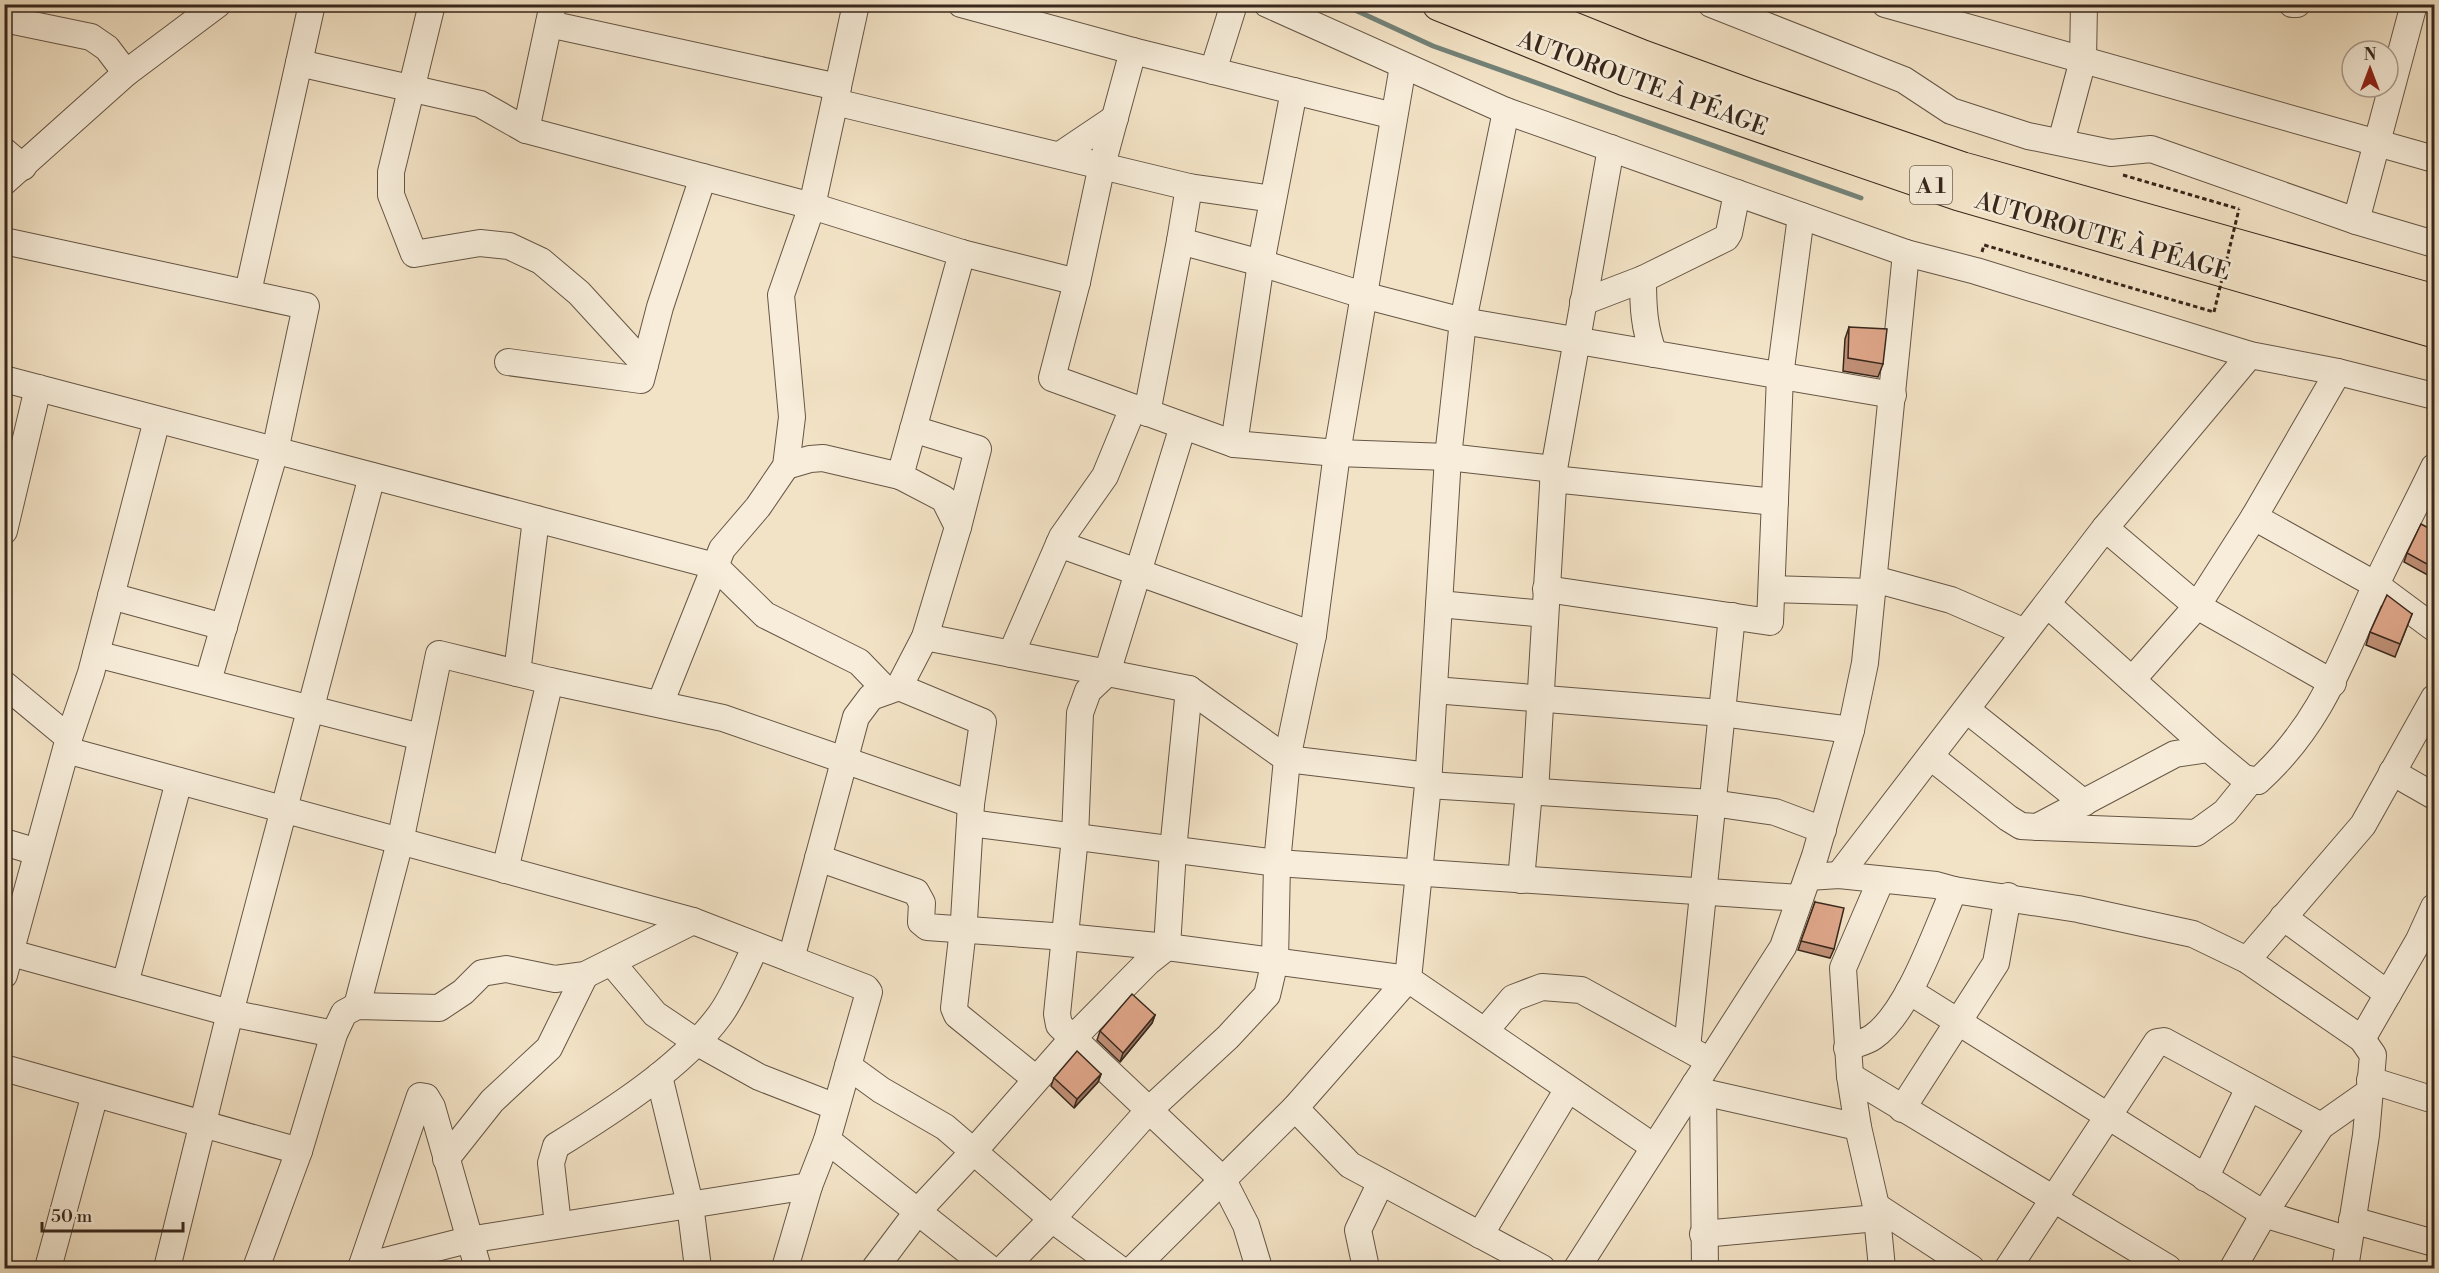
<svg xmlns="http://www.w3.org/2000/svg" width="2439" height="1273" viewBox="0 0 2439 1273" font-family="'Libre Bodoni',serif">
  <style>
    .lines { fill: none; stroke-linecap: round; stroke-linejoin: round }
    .stream { stroke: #738278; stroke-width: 5 }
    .minor-casing { stroke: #665646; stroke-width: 28 }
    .highway-casing { stroke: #37271c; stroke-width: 35 }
    .path { stroke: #37271c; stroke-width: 3; stroke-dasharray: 4.5 3; stroke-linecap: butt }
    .minor { stroke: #f7edda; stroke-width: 26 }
    .highway { stroke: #f3e3c6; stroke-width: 33 }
    .path-bridge { stroke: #37271c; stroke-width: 3; stroke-dasharray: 4.5 3; stroke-linecap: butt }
    .wall { fill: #c08f76; stroke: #37271c; stroke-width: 1.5 }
    .shaded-wall { fill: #9c7460; stroke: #37271c; stroke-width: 1.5 }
    .building { fill: #dfa689; stroke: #37271c; stroke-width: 1.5 }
    .labels { text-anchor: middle; stroke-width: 5; stroke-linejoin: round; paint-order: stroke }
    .shield { fill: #f7edda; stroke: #716255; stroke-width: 1.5 }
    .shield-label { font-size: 22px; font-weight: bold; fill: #37271c }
    .street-label { font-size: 24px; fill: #37271c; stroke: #f7edda }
  </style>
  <rect width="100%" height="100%" fill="#f3e3c6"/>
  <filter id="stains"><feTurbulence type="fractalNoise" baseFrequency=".00333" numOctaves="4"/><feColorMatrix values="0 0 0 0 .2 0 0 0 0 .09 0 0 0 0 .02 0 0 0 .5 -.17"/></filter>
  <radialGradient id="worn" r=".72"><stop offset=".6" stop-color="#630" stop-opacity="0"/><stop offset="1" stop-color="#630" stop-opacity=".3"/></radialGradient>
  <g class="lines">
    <path class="stream" d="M1342,4l91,42 428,152"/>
    <g class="minor-casing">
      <g id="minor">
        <path d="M432,4l-41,168v23l23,59 66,-11 29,3 32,15 38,32 66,72"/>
        <path d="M961,4l172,47 261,65"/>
        <path d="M1267,4l239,107 400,142 70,18 274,84 88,17 96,24"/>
        <path d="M1711,4l193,76 47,31 77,25 83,17 40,-4 205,72 78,23"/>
        <path d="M1885,4l549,155"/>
        <path d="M2292,4h5"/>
        <path d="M4,19l87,18 16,11 19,25"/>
        <path d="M549,24l289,63"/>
        <path d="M1133,51l-31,114 -25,117 -25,96 182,66 103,9 111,4 106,12"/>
        <path d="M299,63l181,41 46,26 286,76 150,47 115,29"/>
        <path d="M1213,71l21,-67"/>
        <path d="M835,102l354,85"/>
        <path d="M526,130l27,-126"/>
        <path d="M2061,142l22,-82 1,-56"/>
        <path d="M4,151l19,16"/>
        <path d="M1060,155l55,-37"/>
        <path d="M4,182l122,-109 92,-69"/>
        <path d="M1273,199l-84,-12 -9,54 81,22 102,32 100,26 430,74"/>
        <path d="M2356,221l58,-217"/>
        <path d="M4,241l302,65 -31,145 -67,230"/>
        <path d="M1643,279c0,27 1,50 11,75"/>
        <path d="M248,292l64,-288"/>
        <path d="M1583,302l60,-23 83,-41 3,-5 8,-40"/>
        <path d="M508,362l133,18 19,-73 43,-130"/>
        <path d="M4,379l711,187 50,49 94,47 28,29"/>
        <path d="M1147,413l33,-172"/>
        <path d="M1183,426l-76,247 -19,18 -8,22 -5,124 -18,177 2,11 164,155 23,45 13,43"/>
        <path d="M913,429l65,20 -20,78"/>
        <path d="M1234,444l27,-181 33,-172"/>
        <path d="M786,466l24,-7 13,-1 77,18"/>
        <path d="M1553,479l222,23"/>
        <path d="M2254,517l122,68 58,43"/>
        <path d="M2105,528l92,78 136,77"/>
        <path d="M4,531l34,-143"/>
        <path d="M1059,544l254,91"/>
        <path d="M1874,579l77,21 74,32"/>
        <path d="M1546,589l224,33 10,-246 21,-160"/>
        <path d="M1772,589l100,3"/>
        <path d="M111,596l113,31"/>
        <path d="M1439,604l106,10"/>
        <path d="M2047,604l162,145"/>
        <path d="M925,637l264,52 98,70 142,17"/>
        <path d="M96,654l325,83"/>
        <path d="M1011,654l51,-117 43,-61 28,-68"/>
        <path d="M517,673l19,-154"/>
        <path d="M2132,680l65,-74 57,-89 84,-145"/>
        <path d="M4,684l65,54 -65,237"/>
        <path d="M899,687l84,35 -12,82 -7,116 -10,88 3,7 79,64"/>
        <path d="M1434,690l288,23 129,17"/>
        <path d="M660,704l62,-155 36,-42 28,-41 6,-49 -11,-122 31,-89 44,-202"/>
        <path d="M1967,710l117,93"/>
        <path d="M69,738l22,-65 66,-253"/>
        <path d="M66,750l627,171 98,38 65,-242 15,-20 28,-10 26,-50 33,-110 -14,-28 -44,-23 62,-223"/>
        <path d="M1931,757l77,61 13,8 16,1 138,-73 34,-5 35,29 14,3c63,-57 83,-120 117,-194 19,-41 40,-80 59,-120"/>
        <path d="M2392,772l42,24"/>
        <path d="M1428,785l284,18 63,9 48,18"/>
        <path d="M1535,792l19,-323 57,-321"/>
        <path d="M970,823l307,40 523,35"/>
        <path d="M2040,827l156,6 29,-21 26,-32"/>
        <path d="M4,842l33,10"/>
        <path d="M818,858l98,34 6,11 -1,19 6,5 139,10 101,10 241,32 246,168"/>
        <path d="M505,870l45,-189"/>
        <path d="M1839,875l266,-347 145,-173"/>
        <path d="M1808,877l31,-2 97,10 18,5 124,19 115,25 54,26 115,79 11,16 -7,80 -21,133"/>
        <path d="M1521,880l8,-89"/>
        <path d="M1881,880l-38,88 7,108 8,51 18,79 6,62"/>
        <path d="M2283,917l105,77"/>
        <path d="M4,951l226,62 104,21"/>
        <path d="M2247,960l116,-135 71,-127"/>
        <path d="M612,963l43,51 43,29 61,34 77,30"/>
        <path d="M125,984l54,-203"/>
        <path d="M1909,991l355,223 85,26"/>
        <path d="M357,1006l43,-164 39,-188 111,27 173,37 248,86"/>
        <path d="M1485,1031l28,-33 29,-11 39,3 118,65"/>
        <path d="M2362,1039l57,-99 15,-33"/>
        <path d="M1687,1048l45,-432"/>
        <path d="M1847,1048c8,-4 19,-6 26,-11 36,-25 63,-107 81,-147"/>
        <path d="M848,1066l33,24 64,37 107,92 66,49"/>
        <path d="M4,1068l295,83"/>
        <path d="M659,1076l31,128 8,64"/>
        <path d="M1850,1076l318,192"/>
        <path d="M2370,1080l64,20"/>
        <path d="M1695,1084l8,8 155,35"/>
        <path d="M1703,1092l2,176"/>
        <path d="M1295,1108l55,57 192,103"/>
        <path d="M1902,1109l94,-146 12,-67"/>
        <path d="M827,1140l162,128"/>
        <path d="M446,1159l46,-58 57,-53 36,-73"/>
        <path d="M2205,1178l44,-90"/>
        <path d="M1876,1206l95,62"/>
        <path d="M2352,1220l82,23"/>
        <path d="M558,1225l-7,-62 5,-17c55,-34 126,-79 164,-131 15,-21 25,-47 36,-69"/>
        <path d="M1703,1234l174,-16"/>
        <path d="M1480,1235l88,-146"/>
        <path d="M361,1267l107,-27 341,-54 18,-46 42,-148 -3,-4 -75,-29"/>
        <path d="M48,1268l47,-174"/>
        <path d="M167,1268l63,-255 142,-537"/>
        <path d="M256,1268l43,-117 35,-117 10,-21 13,-7 82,2 24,-16 19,-19 24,-4 49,10 30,-4 108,-54"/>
        <path d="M361,1268l59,-172 6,1 6,10 46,161"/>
        <path d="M785,1268l24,-82"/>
        <path d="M875,1268l43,-57 56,-60 99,-113 75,-76 19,-15 6,-97 16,-161"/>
        <path d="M1004,1268l48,-49 98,-110 78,-72 39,-42 8,-34 2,-98 10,-104 26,-124 24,-182 66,-387"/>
        <path d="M1134,1268l161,-160 113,-129 20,-194 20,-328 15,-136 43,-210"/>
        <path d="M1366,1268l-8,-38 23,-48"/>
        <path d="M1577,1268l206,-321 32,-91 36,-126 14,-67 41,-410"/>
        <path d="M2008,1268l149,-226 7,-1 157,85"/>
        <path d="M2233,1268l31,-54 57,-88 47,-33"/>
      </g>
    </g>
    <g class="highway-casing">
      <g id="highway">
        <path d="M1439,4l186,75 334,115 475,137"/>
        <path d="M1511,4l132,53 107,39 213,73 471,132"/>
      </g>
    </g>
    <g class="path">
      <path d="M2123,175l116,34"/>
      <path d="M1982,252l2,-7 230,67"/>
    </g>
    <use href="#minor" class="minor"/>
    <use href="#highway" class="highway"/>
    <path class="path-bridge" d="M2214,312l25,-103"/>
  </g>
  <g class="wall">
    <path d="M2359,4h14l-2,5z"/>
    <path d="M1849,327l34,37 -5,13 -35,-6 2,-32z"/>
    <path d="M2434,526v50l-1,2 -29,-16 3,-9 25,-23z"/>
    <path d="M2412,614l-17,43 -29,-12 4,-13z"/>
    <path d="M1815,902l19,47 -4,9 -32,-8z"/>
    <path d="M1155,1015l-3,8 -32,39 -23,-22 3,-9z"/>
    <path d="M1101,1074l-3,8 -24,26 -23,-22 3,-8z"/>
  </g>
  <g class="shaded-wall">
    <path d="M1155,1015l-3,8 -32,39 3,-9z"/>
    <path d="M1101,1074l-3,8 -24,26 3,-9z"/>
  </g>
  <g class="building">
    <path d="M1849,327l38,2 -4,35 -35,-6z"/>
    <path d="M2421,524l11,6 2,-4v42l-27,-15z"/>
    <path d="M2387,595l25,19 -12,30 -30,-12z"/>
    <path d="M1815,902l29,6 -10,41 -33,-8z"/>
    <path d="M1132,994l23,21 -32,38 -23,-22z"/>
    <path d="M1077,1051l24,23 -24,25 -23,-21z"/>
  </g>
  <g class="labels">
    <rect class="shield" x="1910" y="166" width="42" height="38" rx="4.5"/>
    <g class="shield-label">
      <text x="1931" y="193">A 1</text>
    </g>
    <g class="street-label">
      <text transform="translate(1643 83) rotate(20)" y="8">AUTOROUTE À PÉAGE</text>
      <text transform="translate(2103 236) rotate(16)" y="8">AUTOROUTE À PÉAGE</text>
    </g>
  </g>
  <rect width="2439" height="1273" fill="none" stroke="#f3e3c6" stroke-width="24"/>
  <rect x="6" y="6" width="2427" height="1261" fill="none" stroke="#37271c" stroke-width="3"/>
  <rect x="12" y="12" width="2415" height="1249" fill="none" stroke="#37271c" stroke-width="1.5"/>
  <g transform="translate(2370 69)"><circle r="28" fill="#f7edda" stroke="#aa9e8e" stroke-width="1.5"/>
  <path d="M0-4.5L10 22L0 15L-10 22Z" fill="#8f2418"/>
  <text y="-9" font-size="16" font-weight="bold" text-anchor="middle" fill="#37271c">N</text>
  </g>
  <path d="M42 1222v9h141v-9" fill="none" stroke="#37271c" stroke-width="3"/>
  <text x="51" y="1222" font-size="18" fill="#37271c" stroke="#f7edda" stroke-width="4.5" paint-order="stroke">50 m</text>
  <rect width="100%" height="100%" filter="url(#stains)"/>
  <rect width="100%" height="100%" fill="url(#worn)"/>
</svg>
